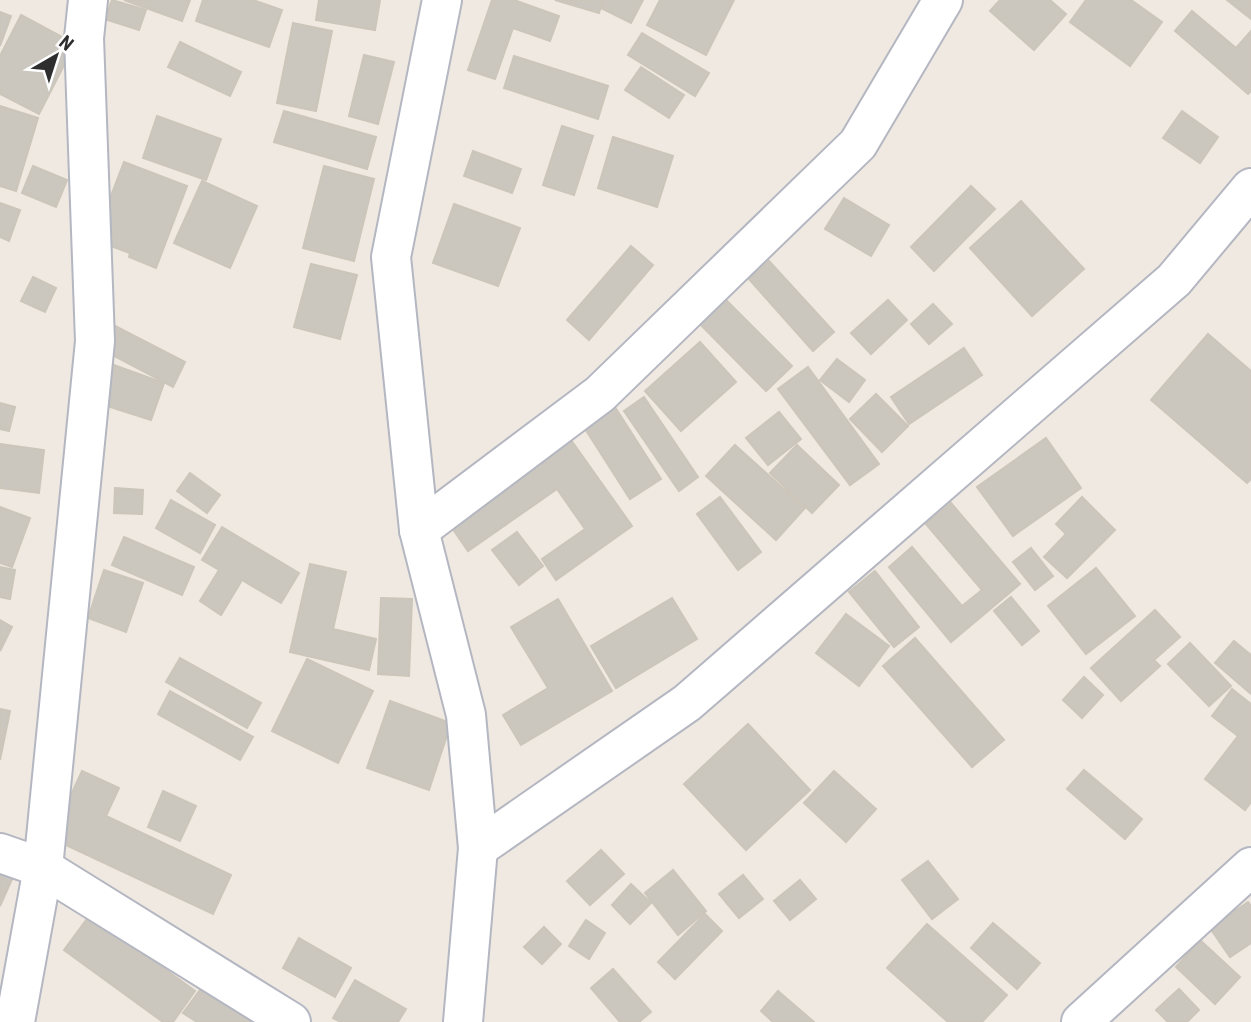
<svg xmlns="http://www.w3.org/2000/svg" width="1251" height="1022" viewBox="0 0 1251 1022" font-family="'Roboto Condensed',sans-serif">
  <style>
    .building { fill: #cbc7bf; stroke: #cbc5ba; stroke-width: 2 }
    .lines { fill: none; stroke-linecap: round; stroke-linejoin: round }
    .minor-casing { stroke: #b4b7c1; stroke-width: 42 }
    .minor { stroke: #fff; stroke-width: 38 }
  </style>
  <rect width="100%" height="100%" fill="#efe9e1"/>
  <g class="building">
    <path d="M112,0l34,10 -7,20 -34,-11z"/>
    <path d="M124,0h66l-8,21z"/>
    <path d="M203,0h50l29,10 -13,37 -73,-26z"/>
    <path d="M319,0h61l-5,30 -59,-10z"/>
    <path d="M492,0h22l45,16 -9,25 -37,-13 -18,51 -27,-9z"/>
    <path d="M555,0h48l-4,13z"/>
    <path d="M605,0h38l-12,23 -30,-15z"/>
    <path d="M660,0h74l-28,55 -59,-30z"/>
    <path d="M1000,0h50l16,14 -32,36 -44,-39z"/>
    <path d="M1086,0h45l31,22 -32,44 -60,-44z"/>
    <path d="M1227,0h24v19z"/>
    <path d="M1192,11l44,37 15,-17v60l-3,3 -73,-63z"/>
    <path d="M0,12l11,4 -11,30z"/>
    <path d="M21,15l54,29 -36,70 -39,-20v-38z"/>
    <path d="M293,23l39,8 -16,80 -39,-8z"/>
    <path d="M642,33l67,40 -14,23 -67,-41z"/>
    <path d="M180,42l61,30 -11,24 -62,-29z"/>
    <path d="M364,55l30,7 -16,62 -29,-8z"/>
    <path d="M514,56l94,30 -10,33 -94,-31z"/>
    <path d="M641,67l43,28 -15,23 -44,-28z"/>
    <path d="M0,106l38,12 -22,73 -16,-5z"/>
    <path d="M284,111l92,26 -9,32 -93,-27z"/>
    <path d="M1182,111l36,26 -18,26 -37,-25z"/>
    <path d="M157,116l64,23 -15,41 -63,-22z"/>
    <path d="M562,126l31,10 -19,59 -31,-10z"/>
    <path d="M613,137l60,19 -16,51 -59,-19z"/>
    <path d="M473,151l48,18 -9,24 -48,-17z"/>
    <path d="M124,162l63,24 -31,82 -27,-11 1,-4 -36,-13z"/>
    <path d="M33,166l34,14 -11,27 -34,-14z"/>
    <path d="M324,166l50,13 -20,82 -51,-13z"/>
    <path d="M202,181l55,25 -27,62 -56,-25z"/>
    <path d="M971,186l24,23 -61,62 -23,-24z"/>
    <path d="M844,198l45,27 -18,31 -46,-27z"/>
    <path d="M1021,201l63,68 -52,47 -62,-68z"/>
    <path d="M0,203l20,7 -11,31 -9,-4z"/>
    <path d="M454,204l66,24 -22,58 -65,-23z"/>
    <path d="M631,246l22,19 -64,75 -22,-20z"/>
    <path d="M769,261l65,71 -21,19 -64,-72z"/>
    <path d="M311,264l46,11 -17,64 -46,-12z"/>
    <path d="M33,277l23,11 -11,24 -24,-11z"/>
    <path d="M720,294l72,72 -26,25 -71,-72z"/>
    <path d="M888,300l19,20 -36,34 -20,-21z"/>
    <path d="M933,304l19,20 -23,20 -18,-20z"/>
    <path d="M115,326l70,36 -12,25 -70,-37z"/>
    <path d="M1208,334l43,37v108l-4,4 -96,-83z"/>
    <path d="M700,342l36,40 -55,49 -36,-40z"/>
    <path d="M964,348l18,27 -73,49 -18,-27z"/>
    <path d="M837,359l28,21 -16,22 -29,-22z"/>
    <path d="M111,364l53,19 -13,37 -53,-17z"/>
    <path d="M808,367l71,97 -29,21 -72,-96z"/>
    <path d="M876,394l32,32 -26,26 -32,-33z"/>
    <path d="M644,397l54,80 -19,14 -55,-80z"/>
    <path d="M0,403l15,4 -6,24 -9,-2z"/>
    <path d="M613,404l48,75 -31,20 -48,-75z"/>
    <path d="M779,412l22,27 -33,26 -22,-27z"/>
    <path d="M1046,438l35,50 -68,48 -36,-49z"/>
    <path d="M571,440l61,86 -76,54 -14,-21 43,-30 -28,-40 -89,62 -18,-26z"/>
    <path d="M0,444l44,6 -5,43 -39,-5z"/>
    <path d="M735,445l70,63 -29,32 -70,-64z"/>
    <path d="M797,445l42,40 -27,28 -42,-40z"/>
    <path d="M190,473l30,22 -13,18 -30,-22z"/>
    <path d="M115,488l28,2 -1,24 -28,-1z"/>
    <path d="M720,497l41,55 -23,18 -41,-56z"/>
    <path d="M1082,497l33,33 -48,48 -23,-21 22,-23 -10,-10z"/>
    <path d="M171,500l44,25 -15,28 -44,-25z"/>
    <path d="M951,503l69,81 -69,58 -62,-75 23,-20 50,59 20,-16 -56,-66z"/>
    <path d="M0,507l30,11 -18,49 -12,-4z"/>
    <path d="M222,527l77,46 -18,30 -39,-23 -21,35 -21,-14 19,-31 -17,-10z"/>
    <path d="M517,532l26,34 -24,19 -27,-35z"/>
    <path d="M124,537l70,30 -12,28 -70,-30z"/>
    <path d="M1031,548l22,28 -18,14 -22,-28z"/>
    <path d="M310,564l36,8 -13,57 43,10 -7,31 -79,-18z"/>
    <path d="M0,567l15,3 -5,29 -10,-2z"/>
    <path d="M1096,568l39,48 -49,38 -38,-48z"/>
    <path d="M104,570l39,13 -17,49 -38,-14z"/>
    <path d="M875,571l44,56 -25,20 -45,-55z"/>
    <path d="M1011,597l28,34 -17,14 -28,-34z"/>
    <path d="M381,598l31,1 -3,77 -31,-2z"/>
    <path d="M672,598l25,41 -81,49 -25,-42z"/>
    <path d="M558,599l54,92 -91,54 -18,-30 45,-27 -37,-61z"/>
    <path d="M1155,610l25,27 -26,23 6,6 -39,35 -30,-33z"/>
    <path d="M846,614l43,32 -30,40 -43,-33z"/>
    <path d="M0,620l12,7 -12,24z"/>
    <path d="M915,638l89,102 -32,27 -89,-101z"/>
    <path d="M1234,641l17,14v39l-36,-31z"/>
    <path d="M1190,643l41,43 -22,20 -41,-42z"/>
    <path d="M180,658l81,45 -14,25 -81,-46z"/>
    <path d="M307,659l66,32 -35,72 -66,-32z"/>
    <path d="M1084,677l19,18 -21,23 -19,-18z"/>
    <path d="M1232,689l19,15v98l-6,8 -40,-31 33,-43 -26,-20z"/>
    <path d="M170,691l83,46 -13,23 -82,-46z"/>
    <path d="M390,701l61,22 -22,67 -62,-22z"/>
    <path d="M0,709l10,2 -10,49z"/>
    <path d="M748,724l62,66 -64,60 -62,-66z"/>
    <path d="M1084,770l58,49 -17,20 -58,-50z"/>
    <path d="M82,771l37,17 -13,28 125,59 -18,39 -162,-76z"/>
    <path d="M834,771l42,38 -30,33 -42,-39z"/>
    <path d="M163,791l33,15 -16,35 -32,-14z"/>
    <path d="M601,850l23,24 -34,31 -23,-24z"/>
    <path d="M928,861l30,38 -26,20 -30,-39z"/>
    <path d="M673,870l33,41 -28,24 -33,-42z"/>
    <path d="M0,871l13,6 -13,29z"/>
    <path d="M743,875l20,24 -24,19 -20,-24z"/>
    <path d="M800,880l16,19 -26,21 -16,-19z"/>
    <path d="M631,884l20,19 -21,21 -18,-19z"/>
    <path d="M1248,902l3,4v37l-21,14 -20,-29z"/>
    <path d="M705,914l17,17 -47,48 -17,-17z"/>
    <path d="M90,915l105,76 -22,31h-10l-99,-72z"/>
    <path d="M586,920l19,13 -16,26 -20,-13z"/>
    <path d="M993,923l47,40 -23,26 -46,-41z"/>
    <path d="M927,924l80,71 -25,27h-34l-61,-54z"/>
    <path d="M544,927l17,17 -19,20 -18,-17z"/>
    <path d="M299,938l52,30 -16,29 -52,-29z"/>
    <path d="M1200,940l40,37 -25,27 -39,-37z"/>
    <path d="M613,969l38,43 -12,10h-19l-29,-34z"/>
    <path d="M355,980l51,29 -8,13h-57l-8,-4z"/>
    <path d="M203,986l50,36h-56l-14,-9z"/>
    <path d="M1179,989l20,21 -12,12h-19l-12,-12z"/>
    <path d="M778,991l36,31h-41l-12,-11z"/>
  </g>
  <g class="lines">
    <g class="minor-casing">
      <g id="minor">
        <path d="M442,0l-51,257 28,273 47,185 12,133 -15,174"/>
        <path d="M419,530l181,-136 258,-250 85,-144"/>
        <path d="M478,848l209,-145 487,-423 77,-92"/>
        <path d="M0,853l43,15 248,154"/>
        <path d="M15,1022l28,-154 52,-527 -11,-303 4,-38"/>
        <path d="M1081,1022l170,-155"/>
      </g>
    </g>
    <use href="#minor" class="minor"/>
  </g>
  <g transform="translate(56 56) rotate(39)" stroke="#ffffff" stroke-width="5" paint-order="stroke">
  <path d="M0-5L12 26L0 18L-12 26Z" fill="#2e2e2e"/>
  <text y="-10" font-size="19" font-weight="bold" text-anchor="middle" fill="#2e2e2e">N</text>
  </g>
</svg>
